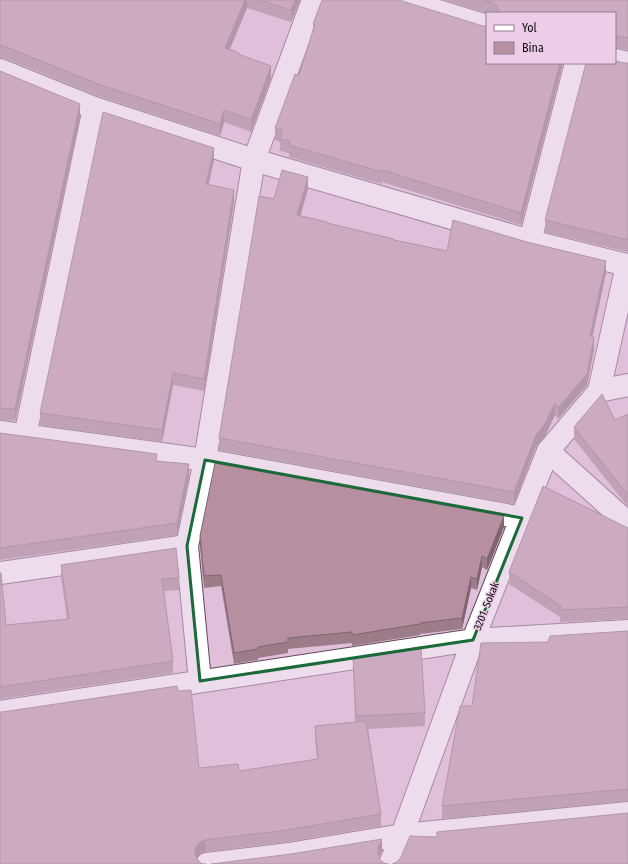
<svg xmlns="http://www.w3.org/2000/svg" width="628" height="864" viewBox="0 0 628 864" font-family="'Fira Sans Condensed',sans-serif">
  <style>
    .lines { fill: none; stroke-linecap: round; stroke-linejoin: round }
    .street-casing { stroke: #63485f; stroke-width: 24 }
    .street { stroke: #fff; stroke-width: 22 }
    .wall { fill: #9d7c8a }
    .shaded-wall { fill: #7f6570 }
    .building { fill: #b690a0; stroke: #7f6570 }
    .marked { fill: none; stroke: #1c6a39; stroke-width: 3; stroke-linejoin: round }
    .labels { text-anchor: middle; stroke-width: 3; stroke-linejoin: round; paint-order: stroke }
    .street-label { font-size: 11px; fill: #130912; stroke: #eccce7 }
  </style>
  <rect width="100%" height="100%" fill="#dfbfda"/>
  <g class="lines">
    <g class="street-casing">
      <g id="street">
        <path d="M402,0l85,26"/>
        <path d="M615,60l13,3"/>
        <path d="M0,70l94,38 160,52 276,81 97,24 -28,126"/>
        <path d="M530,241l46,-178"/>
        <path d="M0,432l205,28 317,58"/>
        <path d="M25,436l69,-328"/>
        <path d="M548,451l80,72"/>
        <path d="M0,573l187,-27"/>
        <path d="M200,681l-13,-135 18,-86 49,-300 59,-160"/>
        <path d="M0,712l473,-72 155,-9"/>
        <path d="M207,864l82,-10 113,-19 226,-22"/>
        <path d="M390,864l12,-29 71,-195 75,-189 51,-60 29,-6"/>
      </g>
    </g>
    <use href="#street" class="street"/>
  </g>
  <g class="wall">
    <path d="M0,0h300l-9,22 -44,-14 -17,41 9,5 32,24 -20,54 -27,-10 -4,14 -122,-40 -94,-38h-4z"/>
    <path d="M445,0h183v50l-10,-2h-3v-35h-128z"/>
    <path d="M313,24l250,39 -42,162 -139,-43v2l-93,-27v-4l-9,-2v-9l-5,-2v-12l24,-53 14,-46z"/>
    <path d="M625,63h3v189l-83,-20v-12z"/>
    <path d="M0,71l80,45 -65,305 -15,-1z"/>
    <path d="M214,160l-6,25 26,17 -30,189 -31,-6 -11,57 -122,-17v-12z"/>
    <path d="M308,189l-8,27 94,24 53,11 159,22 -14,64 2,12 -7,36 -29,34 -3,-4 -10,21 -9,10 -22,58 -295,-54v-12z"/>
    <path d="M628,414v92l-4,-4 -50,-63v-12l41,-7z"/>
    <path d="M0,433l157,28 32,15 -12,59 -177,25z"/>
    <path d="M504,527l-17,43 -5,-3 -5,23 -6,-2 -9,41 -42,5v1l-68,11v-3l-64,6v4l-30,5v2l-24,4 -13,-78 -17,2 -4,-41v-11z"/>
    <path d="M628,528v91l-68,3v-5l-51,-33v-12z"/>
    <path d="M61,565l118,13v12l-15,1 9,70v12l-173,26v-126l6,52 61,-6 -6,-42z"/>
    <path d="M628,631v170l-186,18v-13l30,-100 76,-64z"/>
    <path d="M353,658l72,55v13l-57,3 13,85v12l-94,16 -82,10 -5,2 -4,4 6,6h-202l2,-152 176,-21 21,77 40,3 78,-12 -2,-21v-12l40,-4z"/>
  </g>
  <g class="shaded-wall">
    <path d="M245,0h2v8l-22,52v-12z"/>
    <path d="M295,0h5l-9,22v-12z"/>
    <path d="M560,63h3l-42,162v-12z"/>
    <path d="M271,66v12l-20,54v-12z"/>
    <path d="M80,104v12l-65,305v-12z"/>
    <path d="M224,110v12l-4,14v-12z"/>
    <path d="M214,148v12l-8,36v-12z"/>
    <path d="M308,177v12l-11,38v-12z"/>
    <path d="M234,190v12l-30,189v-12z"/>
    <path d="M606,261v12l-16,75v-12z"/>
    <path d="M594,337v12l-7,36 -29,34v-11z"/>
    <path d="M173,373v12l-11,57v-12z"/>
    <path d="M555,403v12l-10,21 -9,10 -22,58v-12l22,-57z"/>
    <path d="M189,464v12l-12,59v-12z"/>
    <path d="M504,516v11l-17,43v-11z"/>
    <path d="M482,556v11l-5,23v-11z"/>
    <path d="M471,577v11l-9,41v-11z"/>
    <path d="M382,839v12l-4,8v-12z"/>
    <path d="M205,840v12l-5,2 -4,5 -1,-6 1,-6 4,-5z"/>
  </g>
  <g class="building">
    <path d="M0,0h245l-20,48 14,5 -1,1 33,12 -20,54 -27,-10 -4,14 -122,-40 -94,-38h-4z"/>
    <path d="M259,0h36l-4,10z"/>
    <path d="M322,0h77l84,26h4v37h73l-39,150 -139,-43v2l-93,-27 1,-4 -10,-2 2,-9 -7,-2 20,-54 4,1 16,-51h-2z"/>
    <path d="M484,0h144v38l-10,-2h-3v-23h-116v-2l-3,-6 -5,-3z"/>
    <path d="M615,61l10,2h3v177l-83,-20 41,-157h29z"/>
    <path d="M0,71l80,33 -65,305 -15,-1z"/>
    <path d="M103,112l111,36 -8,36 28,6 -30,189 -31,-6 -11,57 -122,-17z"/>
    <path d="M282,170l26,7 -11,38 30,7v1l67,16v1l53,11 6,-31 74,22 79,19 -16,75 4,1 -7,37 -29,34 -3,-5 -10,21 -9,11 -22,57 -295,-54 40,-242 15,3z"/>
    <path d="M602,394l13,26 13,-6v80l-4,-4 -50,-63z"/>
    <path d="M0,433l157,21 -1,7 33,3 -12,59 -177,25z"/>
    <path d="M215,463l289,53 -17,43 -5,-3 -5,23 -6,-2 -9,41 -42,5v1l-68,11v-3l-64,6v4l-30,5v2l-24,4 -13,-78 -17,1 -4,-40z"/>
    <path d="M543,486l85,42v79l-68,3 1,-4 -52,-34z"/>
    <path d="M176,548l3,30 -17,1 11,82 -173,26v-114h1l5,52 63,-6 -8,-54z"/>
    <path d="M628,631v158l-186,17 18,-100h12l9,-63 67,-1 2,-6z"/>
    <path d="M421,647l4,66 -69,3 -3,-58z"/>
    <path d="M177,686l1,5 13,-1 8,78 39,-4 1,7 79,-12 -3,-33 51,-5 15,93 -94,16 -82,10 -5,2 -4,5 -1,6 2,6 5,5h4h-206v-152h2z"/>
    <path d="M628,813v51h-236l5,-2 4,-5 9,-21 27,1v-5z"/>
    <path d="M382,839l-4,8v7l2,6 6,4h3h-178l80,-10z"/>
  </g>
  <path d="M0 0H628V864H0ZM205,460l317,58 -49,122 -273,41 -13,-135z" fill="#dfbfda" fill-opacity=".55" fill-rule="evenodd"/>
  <path class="marked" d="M205,460l317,58 -49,122 -273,41 -13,-135z"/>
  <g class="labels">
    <g class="street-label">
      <text transform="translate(486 606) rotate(-68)" y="4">3201. Sokak</text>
    </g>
  </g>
  <rect x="486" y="12" width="130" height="52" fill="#eccce7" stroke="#957e92"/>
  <rect x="494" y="25" width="20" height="6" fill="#ffffff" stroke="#957e92"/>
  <text x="522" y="32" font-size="12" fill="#130912">Yol</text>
  <rect x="494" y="42" width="20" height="12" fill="#b690a0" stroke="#957e92"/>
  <text x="522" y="52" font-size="12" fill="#130912">Bina</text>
</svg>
